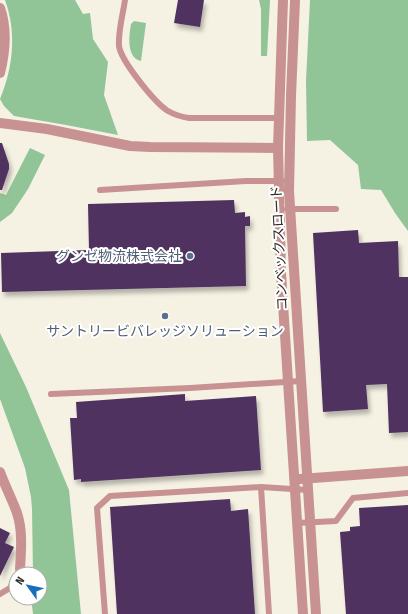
<svg xmlns="http://www.w3.org/2000/svg" width="408" height="614" viewBox="0 0 408 614" font-family="'Fira Sans Condensed','Noto Sans JP',sans-serif">
  <style>
    .forest { fill: #91c497 }
    .building { fill: #4f325f; filter: url(#shadow) }
    .lines { fill: none; stroke-linecap: round; stroke-linejoin: round }
    .service { stroke: #c79291; stroke-width: 6 }
    .minor { stroke: #c79291; stroke-width: 10 }
    .tertiary { stroke: #c79291; stroke-width: 10 }
    .service-dot { fill: #5c6f8a; stroke: #fff; stroke-width: 1.5 }
    .labels { text-anchor: middle; stroke-width: 4; stroke-linejoin: round; paint-order: stroke }
    .street-label { font-size: 14px; fill: #31302a; stroke: #fff }
    .service-label { font-size: 14px; fill: #4e5e75; stroke: #fff; text-anchor: end }
  </style>
  <defs>
    <filter id="shadow"><feDropShadow dx="2.5" dy="4.5" stdDeviation="2" flood-color="#0004"/></filter>
  </defs>
  <rect width="100%" height="100%" fill="#f5f2e3"/>
  <g class="forest">
    <path d="M5,0h70l8,14 7,-1 3,26 15,23 -4,33 14,40 -52,-10 -52,-9 -10,-10 -4,-7c13,-31 17,-66 5,-99z"/>
    <path d="M259,0h11l-3,56h-6v-47z"/>
    <path d="M310,0h98v231l-13,-18 -14,-23 -20,-1 -3,-24 -28,-25 -23,1 -1,-60z"/>
    <path d="M134,21l12,2 -5,38c-15,-3 -12,-26 -10,-37z"/>
    <path d="M30,148l15,7 -17,34 -16,24 -12,9v-29l6,2z"/>
    <path d="M0,333l26,54 43,103 12,124h-48l-2,-16h9v-24h-7l-1,-65 -1,-12 -6,-29 -25,-69z"/>
  </g>
  <g class="building">
    <path d="M178,0h26l-4,27 -26,-4z"/>
    <path d="M0,143h2l7,21v5l-7,21h-2z"/>
    <path d="M234,200l1,13 10,-1v5l5,-1v10h-5l1,60 -244,6 -1,-39 88,-3 -1,-46z"/>
    <path d="M358,230l1,13 39,-2 1,36h9v155l-19,1 -2,-49 -21,1 2,24 -45,3 -10,-179z"/>
    <path d="M185,394v7l71,-5 5,74 -180,12v-3l-7,1 -4,-62h7l-1,-16z"/>
    <path d="M230,499l1,12 17,-2 7,105h-138l-7,-107z"/>
    <path d="M408,505v109h-62l-6,-82 10,-1v-4l10,-1 -1,-18z"/>
    <path d="M0,528l10,5 -5,10 9,4 -14,29z"/>
  </g>
  <g class="lines">
    <g class="service">
      <path d="M125,0c-2,14 -7,31 -6,46 2,15 36,57 49,65 7,4 13,6 21,7h90"/>
      <path d="M100,190l146,-9h36"/>
      <path d="M287,209h49"/>
      <path d="M51,394l139,-6 111,-7"/>
      <path d="M261,487l8,127"/>
      <path d="M297,523l39,-2 17,-23 55,-5"/>
      <path d="M0,594l10,-6 6,-11"/>
      <path d="M105,614l-8,-106 13,-12 151,-9 47,3"/>
    </g>
    <g class="minor">
      <path d="M0,8c7,20 5,45 0,65"/>
      <path d="M0,123l47,6 83,17 20,1 128,1"/>
      <path d="M0,472c5,14 12,27 17,41 6,18 4,38 3,56"/>
    </g>
    <g class="tertiary">
      <path d="M283,0l-5,148 3,125 22,341"/>
      <path d="M295,0l-4,96 -2,95 27,423"/>
      <path d="M300,479l108,-8"/>
    </g>
  </g>
  <g class="service-dot">
    <circle cx="190" cy="256" r="4"/>
    <circle cx="165" cy="316" r="4"/>
  </g>
  <g class="labels">
    <g class="street-label">
      <text transform="translate(279 248) rotate(-93)" y="5">コンベックスロード</text>
    </g>
    <g class="service-label">
      <text x="182" y="261">グンゼ物流株式会社</text>
      <text x="165" y="336" text-anchor="middle">サントリービバレッジソリューション</text>
    </g>
  </g>
  <g transform="translate(28 586) rotate(303)"><circle r="19" fill="#ffffff" stroke="#adacaa"/>
  <path d="M0-3L7 15L0 10L-7 15Z" fill="#176ebc"/>
  <text y="-6" font-size="11" font-weight="bold" text-anchor="middle" fill="#31302a">N</text>
  </g>
</svg>
